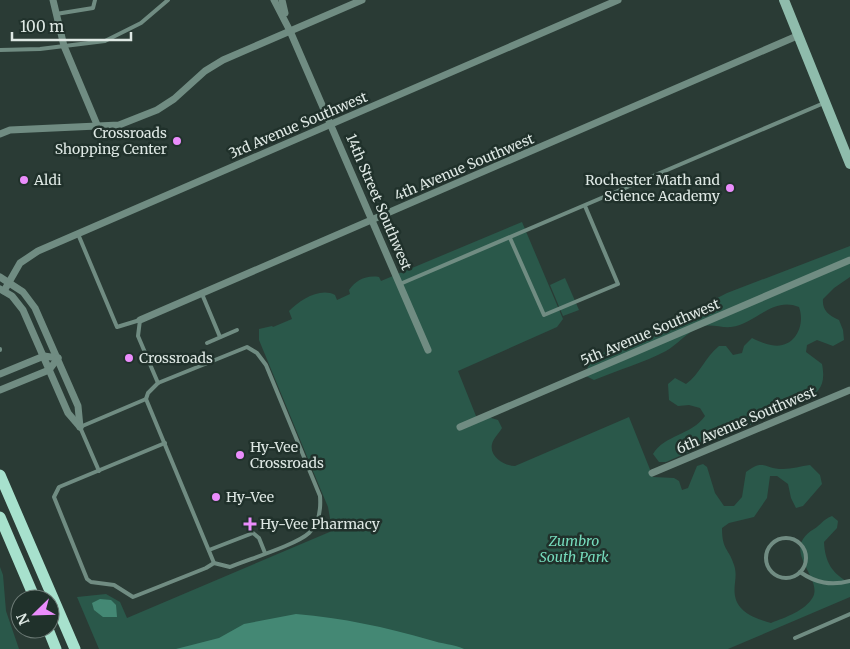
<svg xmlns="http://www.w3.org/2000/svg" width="850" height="649" viewBox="0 0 850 649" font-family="Merriweather,serif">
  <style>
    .green { fill: #2a584a }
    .water { fill: #448874 }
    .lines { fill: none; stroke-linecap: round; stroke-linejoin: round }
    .service { stroke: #708c82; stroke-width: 4 }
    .minor { stroke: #708c82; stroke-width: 7 }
    .secondary { stroke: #8fbcac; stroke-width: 10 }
    .primary { stroke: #a7e1cd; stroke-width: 11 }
    .poi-dot { fill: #eb8dfc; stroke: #20312b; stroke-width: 2 }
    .labels { text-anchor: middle; stroke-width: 5; stroke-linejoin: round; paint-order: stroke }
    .street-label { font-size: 14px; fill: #dee8e4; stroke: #20312b }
    .poi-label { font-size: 14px; fill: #dee8e4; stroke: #20312b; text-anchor: start }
    .park-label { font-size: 14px; font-style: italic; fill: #76dcbd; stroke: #20312b }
  </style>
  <rect width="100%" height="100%" fill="#2a3b35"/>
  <g class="green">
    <path d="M522,222l41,97 -6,8 -99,44 20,50 10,-4 10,3 4,8c-3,5 -9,11 -10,16 -3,13 13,22 23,22l114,-49 24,60 21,1 5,3 3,9 6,-2 9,-22 6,-2 4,3 8,26 9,13h10l8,-9 4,-25c18,-14 18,-3 37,-3 9,0 18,-3 27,-4l10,10 2,9 -19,22 -7,2 -5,-10 -3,-14 -11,-8h-7l-3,22 -13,19 -25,6 -7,5c0,23 7,20 12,37 4,11 -1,20 1,31 3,17 22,23 36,27 15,-6 34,-12 42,-26 10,-20 -34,-47 1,-68 7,-4 8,-9 18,-13l6,5 -1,7 -13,14c1,20 8,32 26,41v14l-122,52h-629l-22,-52 29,-3 14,8 7,16 212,-90 -8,-4 -3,-17 -8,-19 -61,-148v-11l13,-3 1,1 19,-8 -3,-8c11,-11 31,-24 46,-16l2,5 13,-6 -1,-4c7,-10 17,-15 30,-13l2,4z"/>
    <path d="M850,246v31l-16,11 -11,11c-1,11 5,16 16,21l4,10 1,10 -11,6 -16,-6 -10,5 -1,7 16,12c4,21 -2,28 -19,38l-137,60h-7l-6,-8c11,-19 39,-19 52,-38l-5,-8 -11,-3 -11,1 -9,-6 -1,-16 7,-6 11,6c14,-10 19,-27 33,-38h7l7,9 9,-2 2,-7 8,-8c6,3 13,6 19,7 23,5 35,-19 28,-38 -26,-11 -44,17 -68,20 -10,1 -21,-4 -31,0 -13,5 -22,17 -34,24 -23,12 -48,19 -72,29l-8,-4 2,-10 6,-9 63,-28 70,-36z"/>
    <path d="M565,278l14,32 -16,6 -13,-31z"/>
    <path d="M0,567l3,8 3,36 13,38h-19z"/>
  </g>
  <g class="water">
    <path d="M100,599l11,1 5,5 1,12h-14l-9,-7 -2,-7z"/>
    <path d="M296,614c48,4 88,13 134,26 12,4 23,4 34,9h-288l43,-11 25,-14z"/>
  </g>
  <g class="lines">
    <g class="service">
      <path d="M56,14l37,-6 2,-8"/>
      <path d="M0,50l40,-1 65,-8 36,-18 27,-23"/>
      <path d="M78,234l39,93 23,-7 -2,16 20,47"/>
      <path d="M510,238l34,77 74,-31 -33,-78"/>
      <path d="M400,284l424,-181"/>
      <path d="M202,294l18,43"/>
      <path d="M207,343l30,-13"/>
      <path d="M247,347l10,6 9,12 54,131c1,13 0,27 -11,37 -13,12 -60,26 -79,34l-16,-4 -68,-164 2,-6 10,-10z"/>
      <path d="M0,349v1"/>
      <path d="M165,443l-106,44 -5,10 33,82 4,3 23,3 19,12 73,-29 8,-5"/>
      <path d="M99,471l-19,-44 66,-28"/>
      <circle cx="786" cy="558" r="20"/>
      <path d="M209,550l44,-17 6,5 6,15"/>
      <path d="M800,572c16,11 31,14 50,9"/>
      <path d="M795,638l55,-24"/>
    </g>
    <g class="minor">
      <path d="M53,0l11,46 34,81"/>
      <path d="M274,0l16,31 138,319"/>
      <path d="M282,0l3,13"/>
      <path d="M0,134l10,-4 109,-5 38,-15 17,-11 31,-28 18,-11 139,-60"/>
      <path d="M0,277l23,15 12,16 43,98 2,21"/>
      <path d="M0,289l12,7 11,14 45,103 12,14"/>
      <path d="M4,291l16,-28 18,-12 580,-251"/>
      <path d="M140,320l657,-284"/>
      <path d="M0,374l44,-18 14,2"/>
      <path d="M0,390l49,-20 9,-12"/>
      <path d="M460,427l390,-167"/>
      <path d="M652,473l198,-83"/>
    </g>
    <path class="secondary" d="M784,0l66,164"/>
    <g class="primary">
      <path d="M0,475l75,174"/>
      <path d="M0,517l35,82"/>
      <path d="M48,629l8,20"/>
    </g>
  </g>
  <g class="poi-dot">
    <circle cx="177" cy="141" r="5"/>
    <circle cx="24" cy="180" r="5"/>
    <circle cx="730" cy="188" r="5"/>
    <circle cx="129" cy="358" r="5"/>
    <circle cx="240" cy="455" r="5"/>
    <circle cx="216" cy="497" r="5"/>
    <path d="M247.5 516.5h5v5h5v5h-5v5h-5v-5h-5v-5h5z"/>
  </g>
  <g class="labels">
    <g class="street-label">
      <text transform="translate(298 125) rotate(-23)" y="5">3rd Avenue Southwest</text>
      <text transform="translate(464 167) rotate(-23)" y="5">4th Avenue Southwest</text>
      <text transform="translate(379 202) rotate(67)" y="5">14th Street Southwest</text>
      <text transform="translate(650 332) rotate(-23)" y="5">5th Avenue Southwest</text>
      <text transform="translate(746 420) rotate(-23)" y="5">6th Avenue Southwest</text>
    </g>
    <g class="poi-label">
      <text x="167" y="138" text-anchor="end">Crossroads<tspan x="167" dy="16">Shopping Center</tspan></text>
      <text x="34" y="185">Aldi</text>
      <text x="720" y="185" text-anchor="end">Rochester Math and<tspan x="720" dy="16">Science Academy</tspan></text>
      <text x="139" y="363">Crossroads</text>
      <text x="250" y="452">Hy-Vee<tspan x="250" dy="16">Crossroads</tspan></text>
      <text x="226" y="502">Hy-Vee</text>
      <text x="260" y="529">Hy-Vee Pharmacy</text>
    </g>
    <g class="park-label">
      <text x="574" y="546">Zumbro<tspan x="574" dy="16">South Park</tspan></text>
    </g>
  </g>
  <g transform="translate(35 614) rotate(247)"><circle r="24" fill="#20312b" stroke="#6c7a75"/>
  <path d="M0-4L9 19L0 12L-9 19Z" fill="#eb8dfc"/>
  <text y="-8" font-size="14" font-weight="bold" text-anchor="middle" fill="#dee8e4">N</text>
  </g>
  <path d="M12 32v8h119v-8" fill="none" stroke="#dee8e4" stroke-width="2.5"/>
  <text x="20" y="32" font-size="15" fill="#dee8e4" stroke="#20312b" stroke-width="4" paint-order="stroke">100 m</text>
</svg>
